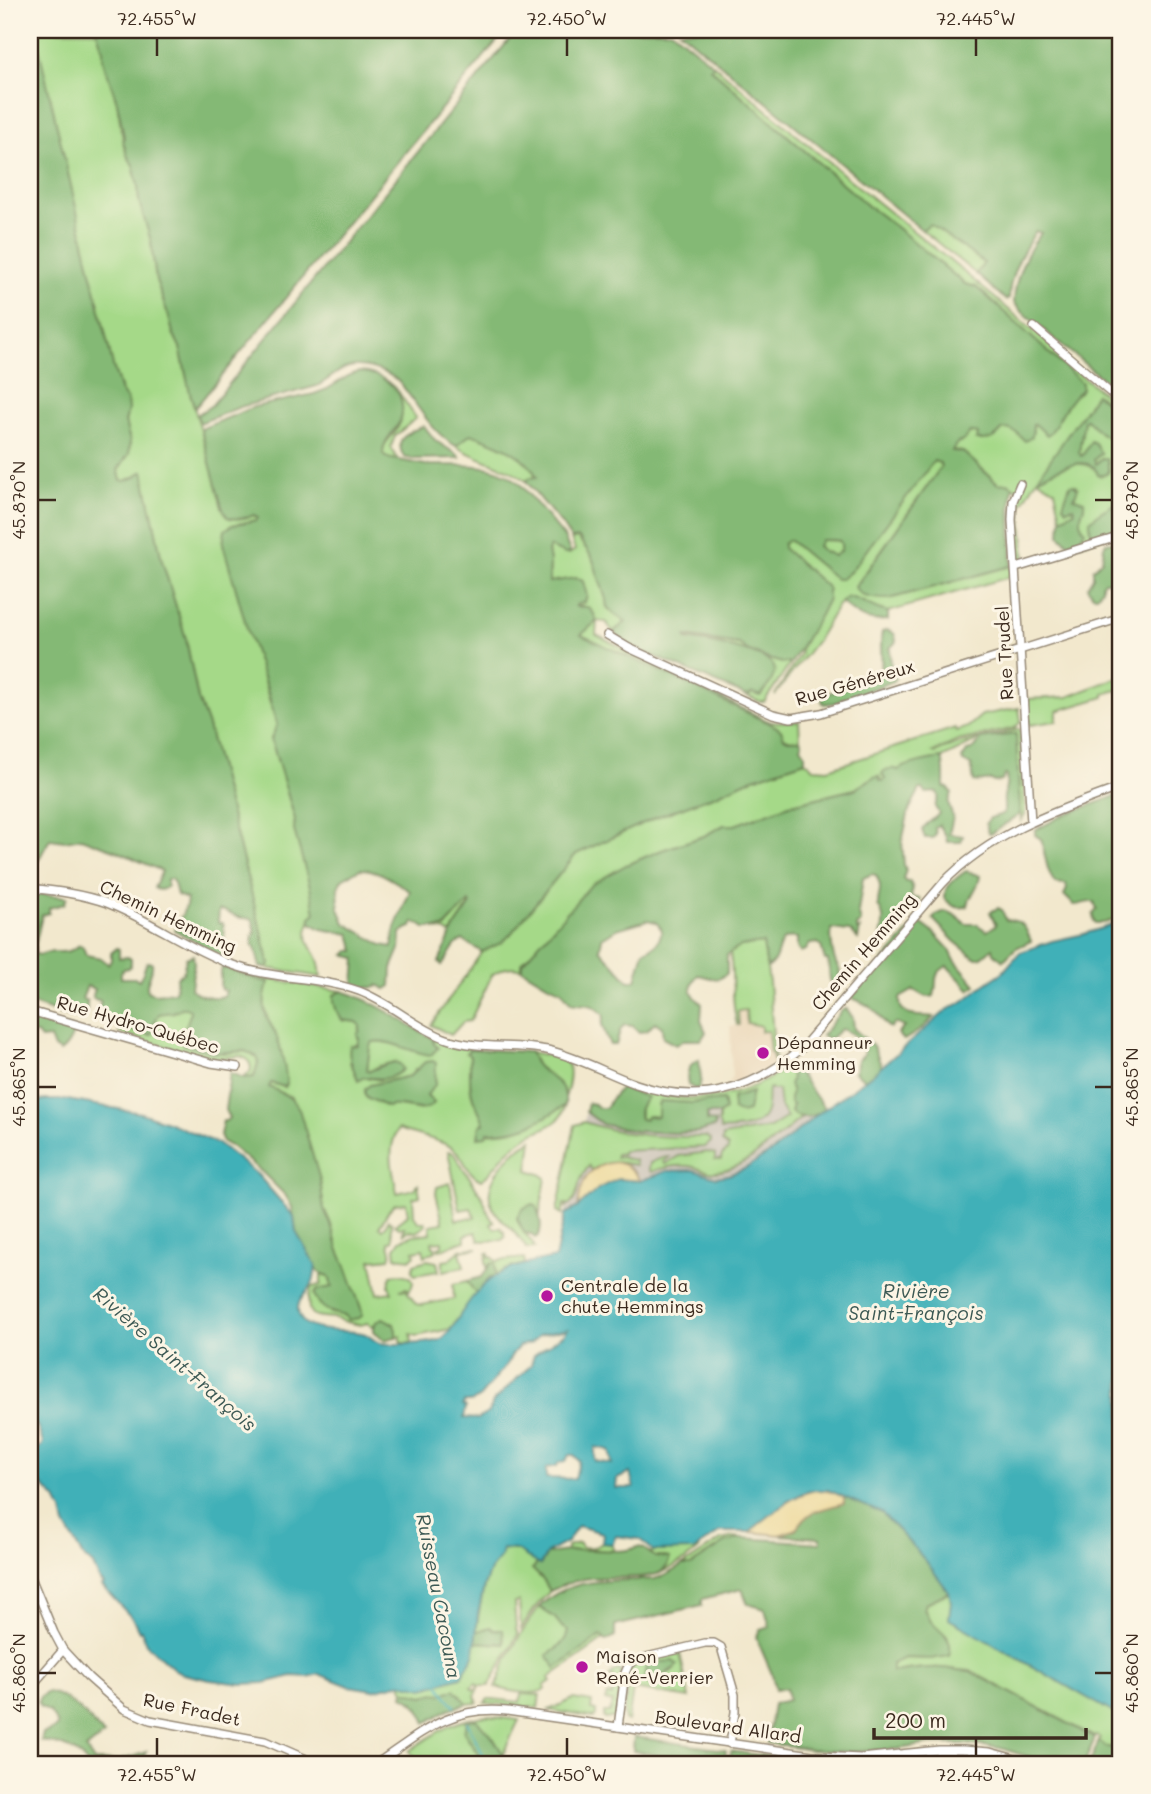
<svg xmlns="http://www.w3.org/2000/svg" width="1151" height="1794" viewBox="0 0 1151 1794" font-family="Mali,sans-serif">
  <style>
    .built { fill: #ebd8ba }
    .industrial { fill: #cbc3b8 }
    .green { fill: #a5d988; stroke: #708253; stroke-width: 2; fill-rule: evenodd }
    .forest { fill: #84b974; stroke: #607249; stroke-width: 2; fill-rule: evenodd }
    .sand { fill: #eeda9e; stroke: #94825e; stroke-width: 2 }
    .water { fill: #3fb0b8; stroke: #3d6d6b; stroke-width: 2; fill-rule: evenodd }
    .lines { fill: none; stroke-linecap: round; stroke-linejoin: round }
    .stream { stroke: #3fb0b8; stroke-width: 2 }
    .minor-casing { stroke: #968976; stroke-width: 10 }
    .minor { stroke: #fff; stroke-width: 7 }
    .ticks { fill: none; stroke: #3b2a1e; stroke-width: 2.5 }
    .poi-dot { fill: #b5179e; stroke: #fcf5e5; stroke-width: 2.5 }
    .labels { text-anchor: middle; stroke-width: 6; stroke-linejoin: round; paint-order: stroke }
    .street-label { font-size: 18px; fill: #3b2a1e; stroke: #fcf5e5 }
    .poi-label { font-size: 18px; fill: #3b2a1e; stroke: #fcf5e5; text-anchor: start }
    .water-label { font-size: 19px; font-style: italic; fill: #3c5954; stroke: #fcf5e5 }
    .neatline { fill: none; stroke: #3b2a1e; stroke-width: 2.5 }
    .ticks-label { font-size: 18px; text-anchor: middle; fill: #3b2a1e }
  </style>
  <rect width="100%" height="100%" fill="#fcf5e5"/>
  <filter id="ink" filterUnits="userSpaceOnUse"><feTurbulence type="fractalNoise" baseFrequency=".0143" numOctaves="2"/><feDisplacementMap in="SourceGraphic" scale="14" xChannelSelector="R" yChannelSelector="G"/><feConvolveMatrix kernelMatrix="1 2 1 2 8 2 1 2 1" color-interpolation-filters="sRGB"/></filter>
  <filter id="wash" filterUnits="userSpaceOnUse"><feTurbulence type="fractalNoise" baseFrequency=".00686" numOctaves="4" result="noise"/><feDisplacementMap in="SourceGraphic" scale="28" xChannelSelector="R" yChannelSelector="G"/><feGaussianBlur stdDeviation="1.57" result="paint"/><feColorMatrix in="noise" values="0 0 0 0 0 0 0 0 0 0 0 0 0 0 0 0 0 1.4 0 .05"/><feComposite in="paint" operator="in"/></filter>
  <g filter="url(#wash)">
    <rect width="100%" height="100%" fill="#f2e8cd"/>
    <path class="built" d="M730,953l36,11 3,18 6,81 -16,9 -31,12 4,-7 -2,-51 7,-1 -3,-21 -1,-38z"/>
    <path class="industrial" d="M795,1068l30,41 -65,51 -16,9 -16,6 -12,2 -23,-7 -43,7 -10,4 -5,-10 -56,20 -1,16 -13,7 21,-102 34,9 27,-24 63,5 63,-20z"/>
    <g class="green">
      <path d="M34,30l63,1 6,19v10l14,42 7,44 9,19 5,21 1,15 12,40 5,39 13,37 4,16 7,14 10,46 25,86 7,28 36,10 -1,3 -25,5 9,79 36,122 -6,13 24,80 -1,11 6,17 14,54 1,13 -4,3c0,7 -4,10 -4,16 0,14 7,15 11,27 2,5 2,11 3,17l-61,-10h8l2,-2 -62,-239 -10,-27 -12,-60 -24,-78 -19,-89 -18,10 -4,-2 -3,-11 11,-15 1,-13 -5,-19 3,-12 -15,-44z"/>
      <path d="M714,65c56,47 111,95 168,141 63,50 125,100 184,154l-1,2 56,46v6l-25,-20 -57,84c19,-9 46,-26 62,-2l7,-3 1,-3 -2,-10 -11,4 -2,-4 7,-7 -14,-3 -6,6 -2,-4 5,-32 3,-1c8,7 13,17 24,19l3,4c-3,9 0,20 7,26v24l-3,1 -1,7 -23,36 27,-7v3l-52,15 -1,-4 12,-5 -1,-17 5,-15 -4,-6 -6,-2 4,-10 -2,-3h-6l-7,20 10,2 2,4 -14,7 -6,-28 -18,-11 -16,27 4,53 -6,1 -2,-2 -3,-42 4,-26 -10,-7 -9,1 -36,-32 -12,-1 6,-9 6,-1 7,-9 8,2 1,2 -3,4c15,0 17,1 27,-11l5,-1 10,6 15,-2v-7l3,-1 11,10c4,-4 8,-9 11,-14 7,-10 10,-22 21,-28l3,-9 -106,-96 -11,-3 -69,-57 -28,-21 -158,-138z"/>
      <path d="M930,223l54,40 -8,11 -54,-44z"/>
      <path d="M398,391l18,27 -21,18 -4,11 7,13 -10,-1 -6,-4c1,-15 12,-18 17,-30 5,-10 2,-24 -1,-34z"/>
      <path d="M470,433c24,10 56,19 67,45h-7l-4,3c-20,-17 -48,-20 -70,-35z"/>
      <path d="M933,461l7,2 1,4 -86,120 8,9 26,3 122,-33 2,10 -125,36c-14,-2 -26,-13 -40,-15l-10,8 -20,34 -43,56 26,-42 -2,-2 29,-53 -45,-50v-4l5,-5 48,40h5l9,-7z"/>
      <path d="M578,538l14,19 14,42 1,8 7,7 12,8 -13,10 -7,-10 -9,-1 -1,14 174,87 29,-1 1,19c-15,0 -16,-2 -25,-14l-91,-44 -104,-47 3,-29 -7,1v-29l-27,5 1,-21 -2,-11 2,-4 15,7h4l6,-4 -4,-11z"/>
      <path d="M821,540l19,1c3,8 1,10 -6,15l-11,-5 -5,-5z"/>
      <path d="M686,636l37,7 16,1 8,6 35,13h9l-27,39h-4l-13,-6 6,-3 -3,-40 -26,-7 -38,-8z"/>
      <path d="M1121,676v13l-17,5v3l-47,14v10l-28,4 -2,-26 41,-2z"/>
      <path d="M1019,708l2,13 -6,7 -57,13 -25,11 2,1c28,-13 57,-16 85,-24l5,78v8l-4,6 -6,-87 -34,5 -39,19 -21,4 -23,8 -15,11 -9,-4 -19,12 -63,15 -57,21h-11l-20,11 -42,14 -36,15 -67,57 -37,41v6c-11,-4 -21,-1 -30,6l-22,46 -7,1 -12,13 -20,-10 51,-73 27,-16 67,-82 83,-38 59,-22 33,-15 54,-18 9,7 14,1 127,-41 1,3 12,-4 14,-12z"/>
      <path d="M468,902l3,1 -18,27 -1,5 -6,-4 -12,-2 11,-1z"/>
      <path d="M763,943l6,39 6,81h-1l-2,-10 -2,-1 -2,-21h-7v-5l-14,-3 -1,-13 -8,1 1,14h-2c-6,-23 -3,-48 -7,-72l11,-7z"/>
      <path d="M224,966l44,13 74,12 -8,4 8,25 15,2 3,2 -1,15 -9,24 5,8 3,10 6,-4 16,3 15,-18 -16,4 -9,5 -3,-1 3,-24 2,-4c18,-3 40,11 59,13l3,-11 -2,-6 27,9 14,2 -4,1c3,16 -2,32 4,48 3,10 10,16 11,27l-4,1 -1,9c11,-4 23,-2 34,-5 20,-5 35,-14 52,-25 -3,22 -25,22 -40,33 -6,4 -13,9 -18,14 -9,9 -15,22 -26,28 -15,-6 -17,-26 -30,-33 -13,-8 -37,-12 -53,-18 -12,23 -5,40 -1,64l18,-4 1,-4 2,-1 2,12 -7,2 1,17 4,7h7l1,3c-7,6 -9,9 -17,5l-2,2 -3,2 -1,-3 2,-1v-3l-6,1 -4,-3 13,-11 -2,-11 -11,1 -6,6 -10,17 4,2 3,-3 2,-6 4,3c-2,7 2,13 0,18l-3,1c-1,6 5,9 1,16l-19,2 7,34 14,-2 -3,-6 2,-11c11,-2 30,0 18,16l-2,-3 -7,2h6l10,14 5,1 33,-6 -1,-15 14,-3 9,13 -26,35 -33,7 -6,-2 1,9h-11v-7l-5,1v-6l-20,-9 -3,4 -6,-3c-6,2 -5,2 -11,1 -8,-1 -15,-4 -22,-6 -6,-1 -17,0 -22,-4 -6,-5 -3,-22 0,-27l9,-2v-11l8,2 4,11 -16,3 14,23 15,3 16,-5 -17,-47 -6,-13 -9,-29 -6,-13 -4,-29 -29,-83 -22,-10 2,-4 14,4 -10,-55 -7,-12 -4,-16 1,-11 4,-11 -27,-7 -14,-6 -5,-1zM416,1069l20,12 -9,14 7,8 -13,7 -28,-5 -6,2 -19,-9 2,-12 40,-10z"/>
      <path d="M181,1007l6,1 3,2 1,8 -11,18c12,5 26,13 38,16 15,4 24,-7 39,5l1,6 -4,14 -11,1 7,-6 1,-4 -1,-4 -3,-5 -7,-3 -30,3 -91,-26 1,-5 31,7 2,-10 6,-12 16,-1z"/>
      <path d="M530,1052c35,7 47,4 36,43l-8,-12 -21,-17z"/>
      <path d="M789,1066l6,2 -4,3 1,7 -2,10c4,8 4,16 1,24l10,6c-23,18 -60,57 -92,54 -5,-1 -10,-4 -15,-5 -13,-3 -31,0 -43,5l-2,-3 1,-6c6,-3 12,-6 19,-6l-6,5 2,2 14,-8 29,-4 7,2v6h6l1,-5 6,-5v-3l-6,-5 1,-6 47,-8 17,-11 -7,-10 -2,-17h-6l-1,-2 -3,1c-1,6 0,11 -1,17 -2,23 -28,23 -46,24l-3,-8 1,-1v-7l6,-4 -2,-10 -31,3 -31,-2 -2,16 -11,-1 -4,4 -4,-1v-11l-13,-17 1,-5c60,20 109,17 161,-20z"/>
      <path d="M584,1122c46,15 74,15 122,15l5,3v2l-6,5 -82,4 -1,2 -6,1v3l6,-1 1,2 12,2 1,5c-19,-4 -27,-4 -44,5l-3,-4c-4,5 -7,10 -9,16 -4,10 -3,20 -14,25l1,-3h-3l-2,10 -5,-3 18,-86z"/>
      <path d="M532,1140l-4,30 12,4 6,4 -7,40 -1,-6 -21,6c3,12 13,19 18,30l-8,1c-4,-6 -8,-12 -13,-18 -8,-8 -17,-14 -22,-25 -11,-25 20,-56 40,-66z"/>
      <path d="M448,1151c1,0 3,1 5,2 2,2 26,39 29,43 4,9 5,19 12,26l-3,2 4,5 5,-2c5,5 7,9 2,13l-23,1 -3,-9 -11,3v6c-10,2 -17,7 -26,9l-1,-3 4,-1v-5l-10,1 1,5h2l1,4 -11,5 -2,-7 -9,2 1,4 -4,4 -15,-2 -1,-9 5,-8 14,-5 17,-2 -1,-8 13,-2 -7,-30 1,-6 13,-4 6,37 19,-3 -4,-9 -11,2z"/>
      <path d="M473,1248h5l-18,3 4,16 -21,4v-10l6,-1c4,-5 8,-5 11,-10z"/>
      <path d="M487,1253h2v4h3l4,4 28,-3 1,6 -15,4 -14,7 -5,-12 -3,7 -2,-7z"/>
      <path d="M427,1260l10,2 2,9 -24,4 -3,-4 2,-7z"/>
      <path d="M734,1537l7,1 -16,5 -34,22h-8l38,-25z"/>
      <path d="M579,1543l2,4c8,1 15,1 21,-4l10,1 2,8 -21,-3 -26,2v-5z"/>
      <path d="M501,1549l15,1 22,13 -5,6 11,12 6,10 -13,14 -16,24 -2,-27 -5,1 2,26 2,5 -29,52h-10l-3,-3 -5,4 3,3 4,-3 -3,9 3,7 -11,1 -9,-12 -35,4 -19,-5 -3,-8 23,5 37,-11 13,-21 1,-14 28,2 -13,-17 -14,5c3,-19 5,-39 12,-57 4,-10 11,-15 13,-26z"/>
      <path d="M680,1549h19l-15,12 -26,13 7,-5 1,-12h-11l-5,-5 4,-1z"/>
      <path d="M949,1592l2,10 -2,17 172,98v31l-15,-1 -7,-6 1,-3 -4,-2 -2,1 -124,-66c-10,0 -18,-2 -28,-3 -16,-1 -34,2 -50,4v-8l13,-6 26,1 17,-22 -19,-18 -5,-10 2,-6z"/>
      <path d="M539,1607l16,11 7,9 6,3 -1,7 -9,11 44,-12 2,3 -55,39 2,3 -7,5 2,3c-12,8 -37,2 -51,-2 6,-9 7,-17 11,-26 9,-19 21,-37 33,-54z"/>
      <path d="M680,1653l9,45 -56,-9 -5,33 -3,-1 -1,-7 6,-45 11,-8zM648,1661l10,1 16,8 -12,6 -3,5 -14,-1z"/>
      <path d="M617,1670l4,1 -5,46 -11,2 -1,-1v-6h6l2,-10 -7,-1 2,-6 5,1 1,-6 -6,-1 1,-6h6l1,-5 -6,-1z"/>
      <path d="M521,1694l19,1 -2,13 -53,-5 3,-4h4l28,3z"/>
      <path d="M573,1699l19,3 -1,8 5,1v5l-2,2 -45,-8z"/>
      <path d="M487,1716l32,4 -16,34 -10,-16 -29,-6 16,25 2,7h-73v-1l6,-5 -6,-7c25,-17 47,-33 78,-35z"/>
      <path d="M940,1757h16l-6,2 -37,4 -41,1z"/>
    </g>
    <g class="forest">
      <path d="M30,30h4l6,23 73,313 8,26 6,8 1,10 -3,12 5,19 -1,13 -11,16 3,10 4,1 10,-4 8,-6 19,90 24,78 12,60 10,27 62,239 -2,2h-8l-5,-19 -3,-4v-7l3,-4 -2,-13c-5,-3 -9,-1 -15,-3 -7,-2 -11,-7 -19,-7l-1,13h5l2,12 -4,13 5,4 -3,5 -48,-27 11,-24 1,-7 -10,-4 -3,-12 -3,-4h-4v8c-5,3 -7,4 -13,1l8,-17 -45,-20 -36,-13 -16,3 -15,-2 -15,27v17h-5z"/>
      <path d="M96,30h410l-311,378 -5,-15 -10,-46 -7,-14 -4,-16 -13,-37 -5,-39 -12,-40 -1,-15 -5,-21 -6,-10 -4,-14 1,-4 -7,-35 -14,-42v-10z"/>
      <path d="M517,30h154l43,35 -4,3 158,138 28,21 69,57 11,3 15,13 91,83v6c-15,12 -21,28 -31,43l-4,3 -12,-11 -2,1 -1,12 -7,4c-6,-6 -12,-13 -22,-12 -10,12 -13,11 -27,11l2,-4v-2l-8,-2 -7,9 -6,2 -5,8 11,1 35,32 10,-1 5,4c-5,28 1,52 -2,79l-122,33c-13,0 -26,0 -34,-11l86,-121 -1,-4 -6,-2 -84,111 -9,7h-5l-47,-39 -6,4v4l42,37 3,4v10l-8,16 -29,48h-9l-16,-5 -19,-8 -8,-6 -53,-8v3c16,2 83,13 88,28 3,9 -8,23 -14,29l-7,-3 -6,3 -117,-50 -17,-14 13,-10 -12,-8 -7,-7 -1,-8 -14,-42 -13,-19 -8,1 -9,-14 -36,-44 3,-3 8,-1c-12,-25 -42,-34 -66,-43l-15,12c-20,-11 -31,-29 -44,-47 -4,-5 -8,-12 -13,-17 -10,-10 -36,-19 -50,-15 -12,3 -21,14 -32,19l-77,21 -40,16 -3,-8 15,-10zM821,540h13l6,1c3,8 1,10 -6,15l-11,-5 -5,-5z"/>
      <path d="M679,30h442v364l-101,-84 -6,-7c1,-27 11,-49 27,-70l-5,-2c-13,20 -27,43 -27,68l-3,1 -30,-26 8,-11 -54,-39 -8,6z"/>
      <path d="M359,372c10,0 22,4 30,11 8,6 12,12 13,23 3,23 -20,28 -19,49 5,4 8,4 15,5 9,1 18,4 28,5 32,2 70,-6 95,20l43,52 6,14 -1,3h-4l-15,-7 -2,4 2,11 -1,20 27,-4 7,3 4,15 -2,6 -9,3v2h12l6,7 3,7 -16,14 103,47 93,45 5,4 2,7 4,2h12l2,3 -1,4 4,6v8l-54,18 -33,15 -59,22 -83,38 -67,82 -8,7 -19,9 -19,-12c-11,4 -13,17 -21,25l-3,-3 14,-32 18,-26 -2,-2 -25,26h-19l-6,-4 -5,-2 -2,5 -6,2 -5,4 -1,16 -8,19 -1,18 -5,3 -8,-4 -1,2 -14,1 -9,-3 2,-27 -11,-3 4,-4h6l-5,-17 -29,-5 -10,-6v-6l4,-4 -5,-26 -16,-57 1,-11 -24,-80 6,-14 -10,-36 -19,-57 -25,-88 2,-14 7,-5 25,-5 1,-3 -4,-2c-8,4 -20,5 -27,2l-5,-10 -21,-77 2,-2 51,-21 60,-13 13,-5 23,-14zM360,869c19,0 34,12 50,22l-15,37 -3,19 -10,-2 -37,-22 -6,-14 -1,-21 4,-9z"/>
      <path d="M1096,394l25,20v54l-11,-14 4,-12 -3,-4c-11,-2 -16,-12 -25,-19l-2,1 -5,32 2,4 2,-1 8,-14 4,2 6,10 -7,7 2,4 5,-5 4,-1 2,2c2,9 3,17 -9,15 -7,-25 -47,-3 -61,4z"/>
      <path d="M424,426l12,15 22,14 2,3 -47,1 -9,-2c-11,-19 4,-25 20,-31z"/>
      <path d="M1073,484l5,4 -4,10 10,3c2,15 -11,14 1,30l-5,7 -12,5 -8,-8 1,-17 14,-7 -2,-4 -7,2 -3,-4 7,-20z"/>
      <path d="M1121,492v37l-27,7 -4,-6v-9c3,-3 6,-6 9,-8 10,-8 17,-5 19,-20z"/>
      <path d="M1121,540v9l-3,3 -1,11 -5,7 2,8 -2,3h-8l-2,3v5l-5,6h-4l-6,-8 6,-10v-8l9,-9 2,-14 2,-3z"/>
      <path d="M848,597c14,2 27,13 40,15v8c-24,2 -30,-3 -47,-18z"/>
      <path d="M887,630l5,2 3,3 1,7 -6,6 1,25 5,2 -2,6 -60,22 -10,1 -2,-3 1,-6 57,-19c4,-14 -1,-29 2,-44z"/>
      <path d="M1016,734l4,80 -29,20 -3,-2 -2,-9 4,-5 13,-4c3,-7 0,-10 1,-17 1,-9 4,-11 2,-22h-2l-2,6 -9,1 -1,-2 -18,2 -3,-17 -8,-3 -1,-3 5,-8c8,-1 10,-5 14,-12z"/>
      <path d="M942,758c3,10 2,19 2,29l4,1 4,5 -4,10 5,14 -4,17 14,2 -2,6h-14l-1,-5 -7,-12 -4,3 1,7 -3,3h-8l-3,-8c4,-8 13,-10 17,-17l-4,-6c1,-6 6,-10 2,-15l-11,1 -3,-4h-3l-11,21 -7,32 2,23 2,5 -3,9 3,3 3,-1 4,7 -2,8 2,2 7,1 -1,5 -38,44c-2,-12 5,-23 1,-35 -2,-9 -4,0 -4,-10 1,-13 5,-14 -2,-28l-4,-1 -9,4 -5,34 3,10 -4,4v4l3,-1 -2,10 -8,-8c-7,0 -12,-2 -19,-2 0,14 1,31 9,41l-1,7 2,2 -5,6h-3l-3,-5 -2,-20h-3l-4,-14 -3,-3 -8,1 -4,6 -6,2 -3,-4v-10c-25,-5 -13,21 -30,30l-4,-25 -22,3 -14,9v18c-10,11 -18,3 -29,2 -11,11 -7,20 4,29l-1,17 5,11 -5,8h-17l-8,5 -13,-7 -1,-11 -7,-5 -8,9 -8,1 -6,-6 -9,-1 -4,6 -4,14h-6l-8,-20 2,-10c-16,-15 -16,-8 -33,-12l-10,-13 -14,-6 -25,-15v-6l69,-78 35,-20 36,-15 42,-14 20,-11h11l57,-21 63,-15 19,-12 5,-1 1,4 3,1 2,-2 -3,-5c3,-6 11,-6 16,-4 8,-6 34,-11 44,-12zM647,920l9,2 6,8c-3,13 -5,16 -18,21l-8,29 -7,1 -29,-32 2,-11 15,-9z"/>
      <path d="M1121,794v124l-17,5h-8l-2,-2 -1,-6 4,-6 -3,-7c-8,-1 -12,3 -20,3l-10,-10 3,-6 -1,-5 -11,-1c-9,-12 -10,-30 -14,-44l-6,-4v-5l31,-16z"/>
      <path d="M966,871l14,5c-1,12 -11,19 -12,30 -11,4 -16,0 -24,-8 0,-11 13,-21 22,-27z"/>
      <path d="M30,893l37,4 -3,7 -15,4v5l-7,2c-2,11 -8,30 -7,39l5,1c11,-6 19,-1 29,-4 4,-1 7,-4 11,-6l3,2 3,8 15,3 7,6 3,-4v-7l6,-5 2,1v9l9,-1 3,2v5l-2,4 -6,1 -2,4v5h14l4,2 4,-7 3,-9 2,-2 4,1c2,11 -8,17 -4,29l7,2 20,-2 2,-15 6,-4 3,-15 7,-3 1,8 -3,26c8,7 23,10 33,7l2,-5 -6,-3 1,-16 1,-4 6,1 30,11 11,2c-5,13 -7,25 -1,38 2,5 6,9 8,15 6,15 9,32 11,49l-2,3 -14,-4 -2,4c13,6 24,10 30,22l21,71 4,29 6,13 9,29 6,13 17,47v5l-3,2 -11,2 -2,-4c-15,-3 -27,-7 -32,-22l3,-4 15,-3 -3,-11 -11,-4 -22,-40 -4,-25 -6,-11 -23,-23 -31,-26 -9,-5 -3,-7 3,-14h3l3,-3 -4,-8 5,-37 14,5 10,-1 4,-14 -1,-6 -12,-6 -30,2 -32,-8c-7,-12 8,-20 7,-35 -8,-5 -9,-1 -17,2 -4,1 -10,1 -14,2l-6,11 -1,10 -32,-7 -1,-4 -23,-6 5,-17 -9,-3 3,-9 -8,-3 -5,13 5,2v9l-4,7 -20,-2 -33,-12z"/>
      <path d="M998,908l4,2 4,10c17,0 19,6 25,21l-15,7 -13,13 -9,-8 -1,-5c-7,4 -9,11 -18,10l-21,-17 -21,-22 3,-4 9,-4 8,3 13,10h10l11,7 9,-6 -6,-13z"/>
      <path d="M918,921l16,12 16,17 4,9 22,26 -6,5 -23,-24c-17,10 -8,15 -13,30 -8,3 -13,-2 -20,-6l-14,8c-2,22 20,17 34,19l-14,13 -16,10 -4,-3 -2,-4 6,-6 -9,-4 -5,5c-7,-4 -7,-9 -12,-14 -6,-7 -19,-14 -27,-16z"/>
      <path d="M342,991c33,10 60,30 90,47l2,6 4,4 -7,7c-19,-2 -41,-16 -58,-13l-3,4 -3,24 3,1 17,-7 8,-2 5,2 3,5c-11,12 -25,10 -39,8l-6,4c-3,-12 -11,-21 -8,-35l8,-1 1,-6 -2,-4 3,-5v-5l-3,-3 -15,-2c-5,-8 -9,-15 -8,-25z"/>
      <path d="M843,1009h4l6,9 1,11 19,17 9,21 -17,13 -10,-8 3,-12 6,-6c1,-12 -12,-22 -23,-25l-10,9h-5l-4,-2z"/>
      <path d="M30,1016l44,13c-1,7 -7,19 -14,23l-6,-4 -4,-10 -9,1 -4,-5h-7z"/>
      <path d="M473,1049l57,3c2,3 3,8 5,11 10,16 33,15 30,42 -27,18 -43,27 -77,27l-2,4 -8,1 2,-12 4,-1c-2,-10 -8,-17 -11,-26 -5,-14 -2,-28 -3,-42l-4,-3 3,-3z"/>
      <path d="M699,1060l2,19 -2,9 -4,1 -7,-4c-2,-11 0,-21 11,-25z"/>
      <path d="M433,1061l3,2 -1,22 -8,10 7,8c-11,14 -31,-2 -47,4l-19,-9 -3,-3v-6l5,-4 40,-9 15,-14z"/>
      <path d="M795,1068l30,41c-11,8 -23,12 -34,3l2,-7 -3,-2v-5l2,-5 -3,-9 3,-6 -1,-7z"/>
      <path d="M621,1088l26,9c-5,7 -10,13 -7,22l4,1 4,-4 10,1v-12l3,-4 31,2 31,-3 2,10 -6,4h-12v7l8,1v5l-17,5 -23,1 -40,-2 -33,-7 -16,-12 2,-9 6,1 5,4h7l5,-9z"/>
      <path d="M752,1092l-4,19c-6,2 -10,3 -15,-1l-1,-12z"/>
      <path d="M532,1204l4,2c4,10 8,25 0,32l-5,-4 -7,-1 -7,-15 5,-9z"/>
      <path d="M491,1263h4l1,12 -6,3 -14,16 -9,-13 15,-4z"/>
      <path d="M383,1318l11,6 2,7v6l-12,3 -10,-9c-1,-7 3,-10 9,-13z"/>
      <path d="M844,1497l38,16 43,46 24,33 -23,11 -2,6c0,0 5,9 5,10 10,13 26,18 20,37l-18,3 -26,-1 -13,6v8c16,-2 34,-5 50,-4 10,1 18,3 28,3l125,67 -11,26h-32l-52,-16 -35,-4h-35l-32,5 -46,3 -41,-2 -44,-7 6,-39 15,-4 -2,-12 -11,2 -3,-16 -16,-37 4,-7 10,-3 -5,-18 -17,-5 -6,-15 -40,10v6l-87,21v10l-9,5 -5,-5 -45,32 -9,-13c10,-6 20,-13 21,-25l-6,-3 -7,-9 -16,-11c31,-32 74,-25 115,-28l10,-3 19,-11h8l34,-22 16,-5 80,5v-5l-41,-3 16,-6 9,-11 8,-6 30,-9z"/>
      <path d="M638,1547l5,1 12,9 15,1c-2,7 -5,14 -13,16 -17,6 -47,2 -65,4 -15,1 -29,7 -42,13l-6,-10 -12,-12 6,-6 3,1 6,-10c12,-2 23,-4 35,-4 17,-1 40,4 56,-3z"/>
      <path d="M490,1627l4,3h9l1,14 -29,-2 1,-10z"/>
      <path d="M654,1660l4,2 15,-1 4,3 -1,3 -14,9 -5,8h-9l-3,-4 3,-19z"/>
      <path d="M455,1689l12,15 -18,5 -23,14c-5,-12 -10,-22 -23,-27l1,-5 19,5 12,-3 7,1z"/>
      <path d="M48,1692c25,6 39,25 56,43l-18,14 8,12c20,2 34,-2 52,-9l-5,12h-54c-13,-18 -25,-18 -46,-23l2,-8 11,-4 4,-4 -8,-13 -10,-5 -2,-5 2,-5z"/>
      <path d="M471,1719l6,1 16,18 10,16 -1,5 3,2v3h-23l-2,-7 -16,-25 2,-9z"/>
      <path d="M634,1737l92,13 -1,14h-47v-7h-10l-35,-6z"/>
      <path d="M1099,1741l7,6 15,1v16h-32z"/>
      <path d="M731,1751l47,7v2l25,4h-74z"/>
      <path d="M956,1757l23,1 31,6h-107l47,-5z"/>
    </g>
    <g class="sand">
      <path d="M615,1162c13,3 19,7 25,19l-9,-1 -53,27c2,-25 10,-42 37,-45z"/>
      <path d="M814,1490c12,0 19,2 30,7v6l-31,9 -8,6 -9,11 -16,6 -31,-3c20,-16 39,-35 65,-42z"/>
    </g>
    <path class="water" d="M1121,922v795l-172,-98 2,-17 -2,-10 -24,-32 -18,-20 -25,-27 -54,-23h-13l-12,3 -15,8 -39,31h-29l-26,18 -40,1 -15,-12 -23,-3 -4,8 -10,-1 1,-10 -25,-7 -11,16 -20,11 -7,12 -24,-15 -14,-1 -2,9 -10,12 -6,16 -6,28 -4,42 -13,21 -37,11 -23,-5 -28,7 -24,-4 -30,-12 -11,3 -16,-1 -28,7 -22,1 -32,-4 -27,-6 -9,-5 -28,-25 -5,-14 -2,1 -6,-12 -31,-33 2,-2 -5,-5 -6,-14 -11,-10 -17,-30 -3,-14 -6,-12 -16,-16 -6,-15 3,-20 3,-1 3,-4 -6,-17 -7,-5v-319l16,-2h22l73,13 29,10 49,21 39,31 25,29 11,13 2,15 20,34c-1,5 -1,11 -3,16 -5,12 -19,18 -14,33 6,20 47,14 63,18 7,1 11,8 18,10 10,2 50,1 59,-3 10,-4 17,-19 23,-28 27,-42 47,-45 93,-54l10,-44 13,-7 21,-19 19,-9 22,2 27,-10 26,-1 23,7 12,-2 16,-6 29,-18 46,-38 53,-38 75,-65 17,-9 17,-14 22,-15 17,-20 32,-11 32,-7zM568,1329l-4,5 -30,21 -3,10 -38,37 -4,10 -11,7 -14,-1 2,-11 -3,-2 1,-3h8l8,-5 27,-33 6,-11 6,-7 12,-3 8,-8zM595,1447l14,3 3,14 -17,-3zM569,1455h5l5,6 -4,18 -29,-1v-10l11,-2 1,-3 7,-1zM630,1473l4,15h-18l1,-9z"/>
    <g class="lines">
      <g class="stream">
        <path d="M439,1684l7,12 9,10"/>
        <path d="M467,1722l21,42"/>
      </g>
    </g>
  </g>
  <g filter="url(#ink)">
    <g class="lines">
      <g class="minor-casing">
        <g id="minor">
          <path d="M1034,327l87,75"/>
          <path d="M1020,484l-7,17 -1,19 19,302"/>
          <path d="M1016,568l105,-32"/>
          <path d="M607,635l22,13 144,66 18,4 30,-5 300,-95"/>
          <path d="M30,888c26,3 52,6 77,15 43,17 80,45 123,61 42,16 87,12 129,27 32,12 57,37 88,48 32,11 68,4 100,11 31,7 59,23 89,34 63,22 116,7 166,-36l141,-165c47,-50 115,-73 178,-96"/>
          <path d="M30,1011l181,52 27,4"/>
          <path d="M30,1575l24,58 9,17 25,27 36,32 26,11 115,21 39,17 7,6"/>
          <path d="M30,1688l33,-38"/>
          <path d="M618,1727l7,-54 4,-9 9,-5 67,-16h9l7,4 14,48v17l-5,32"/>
          <path d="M376,1764c44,-30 74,-59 131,-53l312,45 42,2 78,-8h24l27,2 43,12"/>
        </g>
      </g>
      <use href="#minor" class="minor"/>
    </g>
  </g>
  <path class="ticks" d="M157,38v18M567,38v18M976,38v18M38,500h18M1095,500h17M38,1087h18M1095,1087h17M38,1673h18M1095,1673h17M157,1738v18M567,1738v18M976,1738v18"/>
  <g class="poi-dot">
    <circle cx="763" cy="1053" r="7"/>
    <circle cx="547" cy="1296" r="7"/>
    <circle cx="582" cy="1667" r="7"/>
  </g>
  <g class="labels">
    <g class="street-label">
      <text transform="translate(1005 653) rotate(-93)" y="6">Rue Trudel</text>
      <text transform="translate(855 683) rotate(-16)" y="6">Rue Généreux</text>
      <text transform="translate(168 917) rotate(25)" y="6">Chemin Hemming</text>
      <text transform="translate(864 952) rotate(-49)" y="6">Chemin Hemming</text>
      <text transform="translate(138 1025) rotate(16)" y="6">Rue Hydro-Québec</text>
      <text transform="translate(192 1710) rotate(12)" y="6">Rue Fradet</text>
      <text transform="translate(728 1727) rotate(8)" y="6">Boulevard Allard</text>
    </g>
    <g class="poi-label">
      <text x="777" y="1049">Dépanneur<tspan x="777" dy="21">Hemming</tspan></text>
      <text x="561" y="1292">Centrale de la<tspan x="561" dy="21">chute Hemmings</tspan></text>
      <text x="596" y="1663">Maison<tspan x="596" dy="21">René-Verrier</tspan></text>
    </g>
    <g class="water-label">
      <text x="916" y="1298">Rivière<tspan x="916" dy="22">Saint-François</tspan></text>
      <text transform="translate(175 1359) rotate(41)" y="7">Rivière Saint-François</text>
      <text transform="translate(439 1596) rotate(79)" y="7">Ruisseau Cacouna</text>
    </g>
  </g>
  <rect width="1151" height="1794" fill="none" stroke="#fcf5e5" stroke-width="77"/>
  <path d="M874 1728v10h212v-10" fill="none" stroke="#3b2a1e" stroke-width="3.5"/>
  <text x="885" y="1728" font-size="21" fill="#3b2a1e" stroke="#fcf5e5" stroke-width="5" paint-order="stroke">200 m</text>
  <rect x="38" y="38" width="1074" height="1718" class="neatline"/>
  <g class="ticks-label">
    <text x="157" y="25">72.455°W</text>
    <text x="567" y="25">72.450°W</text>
    <text x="976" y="25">72.445°W</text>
    <text transform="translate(19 500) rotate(-90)" y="6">45.870°N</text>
    <text transform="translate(1132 500) rotate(-90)" y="6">45.870°N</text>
    <text transform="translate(19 1087) rotate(-90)" y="6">45.865°N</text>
    <text transform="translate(1132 1087) rotate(-90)" y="6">45.865°N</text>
    <text transform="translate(19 1673) rotate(-90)" y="6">45.860°N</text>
    <text transform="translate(1132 1673) rotate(-90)" y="6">45.860°N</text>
    <text x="157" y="1781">72.455°W</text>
    <text x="567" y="1781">72.450°W</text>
    <text x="976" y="1781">72.445°W</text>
  </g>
</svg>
